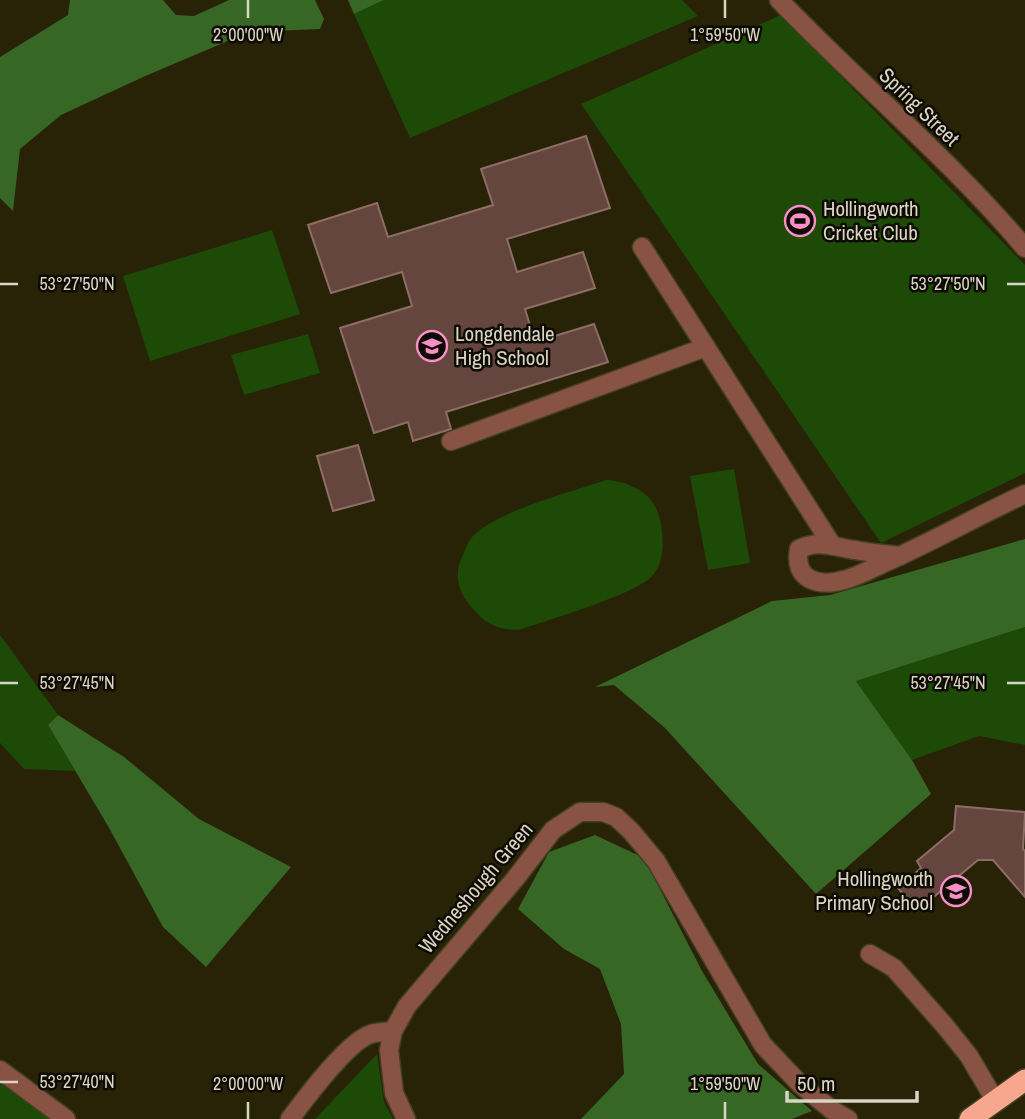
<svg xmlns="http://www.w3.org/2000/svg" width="1025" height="1119" viewBox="0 0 1025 1119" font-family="'Archivo Narrow',sans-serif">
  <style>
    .green { fill: #1d4a07 }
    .forest { fill: #376725 }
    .building { fill: #64463f; stroke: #8f6d67; stroke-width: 2 }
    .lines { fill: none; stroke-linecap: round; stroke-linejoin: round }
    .minor-casing { stroke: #443f24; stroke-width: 21 }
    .highway-casing { stroke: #443f24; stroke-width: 24 }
    .minor { stroke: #885342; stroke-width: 18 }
    .highway { stroke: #f7a78e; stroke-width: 21 }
    .ticks { fill: none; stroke: #d8d5c4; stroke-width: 2.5 }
    .labels { text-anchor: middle; stroke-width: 5; stroke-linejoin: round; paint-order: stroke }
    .street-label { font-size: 21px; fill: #d8d5c4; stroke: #0e0b03 }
    .poi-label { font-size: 21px; fill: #d8d5c4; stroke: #0e0b03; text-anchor: start }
    .ticks-label { font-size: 18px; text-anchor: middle; fill: #d8d5c4; stroke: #0e0b03; stroke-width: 5; stroke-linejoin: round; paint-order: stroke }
  </style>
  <rect width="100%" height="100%" fill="#282206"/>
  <g class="green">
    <path d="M384,0h298l16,16 -288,122 -56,-124z"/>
    <path d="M781,15l244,250v208l-144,70 -300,-439z"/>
    <path d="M272,230l28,84 -150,47 -27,-85z"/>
    <path d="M308,334l12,39 -76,22 -13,-40z"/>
    <path d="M734,469l16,94 -42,7 -18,-94z"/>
    <path d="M606,480c18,0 43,11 50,28 8,18 11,51 -3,67 -15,19 -106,45 -134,55 -25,0 -38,-9 -53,-30 -10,-14 -11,-30 -3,-45 3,-7 5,-14 10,-19 24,-25 98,-44 133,-56z"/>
    <path d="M1025,627v118l-46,-9 -67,24 -56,-79z"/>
    <path d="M0,635l58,80 -10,10 27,46 -51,-2 -24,-26z"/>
    <path d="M377,1054l7,48 9,17h-78z"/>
    <path d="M6,1081l44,38h-50v-34z"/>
  </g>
  <g class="forest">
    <path d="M70,0h93l13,15 18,1 35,-16h86l9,19 -4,10 -71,3 -106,45 -82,38 -41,34 -7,62 -13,-13v-141l68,-42z"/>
    <path d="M348,0h36l-30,14z"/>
    <path d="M1025,539v88l-169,54 56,79 19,34 -115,100 -151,-166 -51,-43 -19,2 177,-86 58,-6z"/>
    <path d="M58,715l66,42 75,62 92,48 -85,100 -43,-40 -55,-101 -60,-101z"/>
    <path d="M595,835l49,23 58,113 56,93 54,47 -20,8h-211l43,-45 -3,-50 -21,-55 -36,-20 -46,-40 31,-57z"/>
  </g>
  <g class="building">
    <path d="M586,136l24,72 -103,31 10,33 66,-20 12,36 -70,21 10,33 59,-18 14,38 -162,50 5,17 -38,12 -5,-19 -34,11 -34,-105 72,-22 -10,-34 -71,21 -23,-68 69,-22 11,34 105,-32 -12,-36z"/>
    <path d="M358,445l16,55 -41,11 -16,-55z"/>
    <path d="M956,806l69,6 -2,37 2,2v46l-32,-37h-15l-61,51 -19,-23 23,-20 -4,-7 37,-31z"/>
  </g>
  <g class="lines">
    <g class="minor-casing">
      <g id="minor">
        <path d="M779,0c81,84 171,159 246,248"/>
        <path d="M642,247l190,298"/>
        <path d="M451,441l255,-94"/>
        <path d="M900,556c-15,-2 -30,-3 -45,-6 -21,-3 -36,-11 -56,-1 -6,31 19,38 45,31 13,-3 27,-11 40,-17 48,-21 93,-47 141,-69"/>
        <path d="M870,954l24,14 51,58 24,30 27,46"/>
        <path d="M0,1070l66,49"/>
        <path d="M290,1119c15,-20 58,-78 81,-85 6,-2 15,-2 22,-3"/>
        <path d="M406,1119l-12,-26 -5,-43 4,-19 14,-25 108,-127 38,-49 27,-18h23l13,5 15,14 25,30 107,184 37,39 32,26 16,9"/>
      </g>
    </g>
    <g class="highway-casing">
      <path id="highway" d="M970,1119l55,-39"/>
    </g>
    <use href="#minor" class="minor"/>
    <use href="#highway" class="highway"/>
  </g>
  <path class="ticks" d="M248,0v18M725,0v18M0,284h18M1007,284h18M0,683h18M1007,683h18M0,1082h18M248,1102v17M725,1102v17"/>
  <defs>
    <g id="stadium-ring" transform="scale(1.575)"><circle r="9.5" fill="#0e0b03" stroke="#f98fc8" stroke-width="1.5"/><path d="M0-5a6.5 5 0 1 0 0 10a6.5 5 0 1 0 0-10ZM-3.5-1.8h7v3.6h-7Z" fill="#f98fc8"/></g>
    <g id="school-ring" transform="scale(1.575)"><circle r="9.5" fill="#0e0b03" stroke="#f98fc8" stroke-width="1.5"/><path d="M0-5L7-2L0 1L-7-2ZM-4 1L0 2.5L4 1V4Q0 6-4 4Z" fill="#f98fc8"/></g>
  </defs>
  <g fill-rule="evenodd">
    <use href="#stadium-ring" x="800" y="221"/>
    <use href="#school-ring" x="432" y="346"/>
    <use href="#school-ring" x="956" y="891"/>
  </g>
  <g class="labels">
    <g class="street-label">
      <text transform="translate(919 107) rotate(44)" y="7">Spring Street</text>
      <text transform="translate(476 888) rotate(-50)" y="7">Wedneshough Green</text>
    </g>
    <g class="poi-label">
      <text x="823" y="216">Hollingworth<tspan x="823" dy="24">Cricket Club</tspan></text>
      <text x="455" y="341">Longdendale<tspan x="455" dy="24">High School</tspan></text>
      <text x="933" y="886" text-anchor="end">Hollingworth<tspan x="933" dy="24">Primary School</tspan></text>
    </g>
  </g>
  <g class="ticks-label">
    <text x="248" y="41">2°00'00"W</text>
    <text x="725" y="41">1°59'50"W</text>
    <text x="77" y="290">53°27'50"N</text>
    <text x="948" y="290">53°27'50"N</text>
    <text x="77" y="689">53°27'45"N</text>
    <text x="948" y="689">53°27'45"N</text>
    <text x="77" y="1088">53°27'40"N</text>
    <text x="248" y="1090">2°00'00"W</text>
    <text x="725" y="1090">1°59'50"W</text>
  </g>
  <path d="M787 1091v10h130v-10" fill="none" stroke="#d8d5c4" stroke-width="3.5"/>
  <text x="797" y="1091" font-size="21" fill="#d8d5c4" stroke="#0e0b03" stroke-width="5" paint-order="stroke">50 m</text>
</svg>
